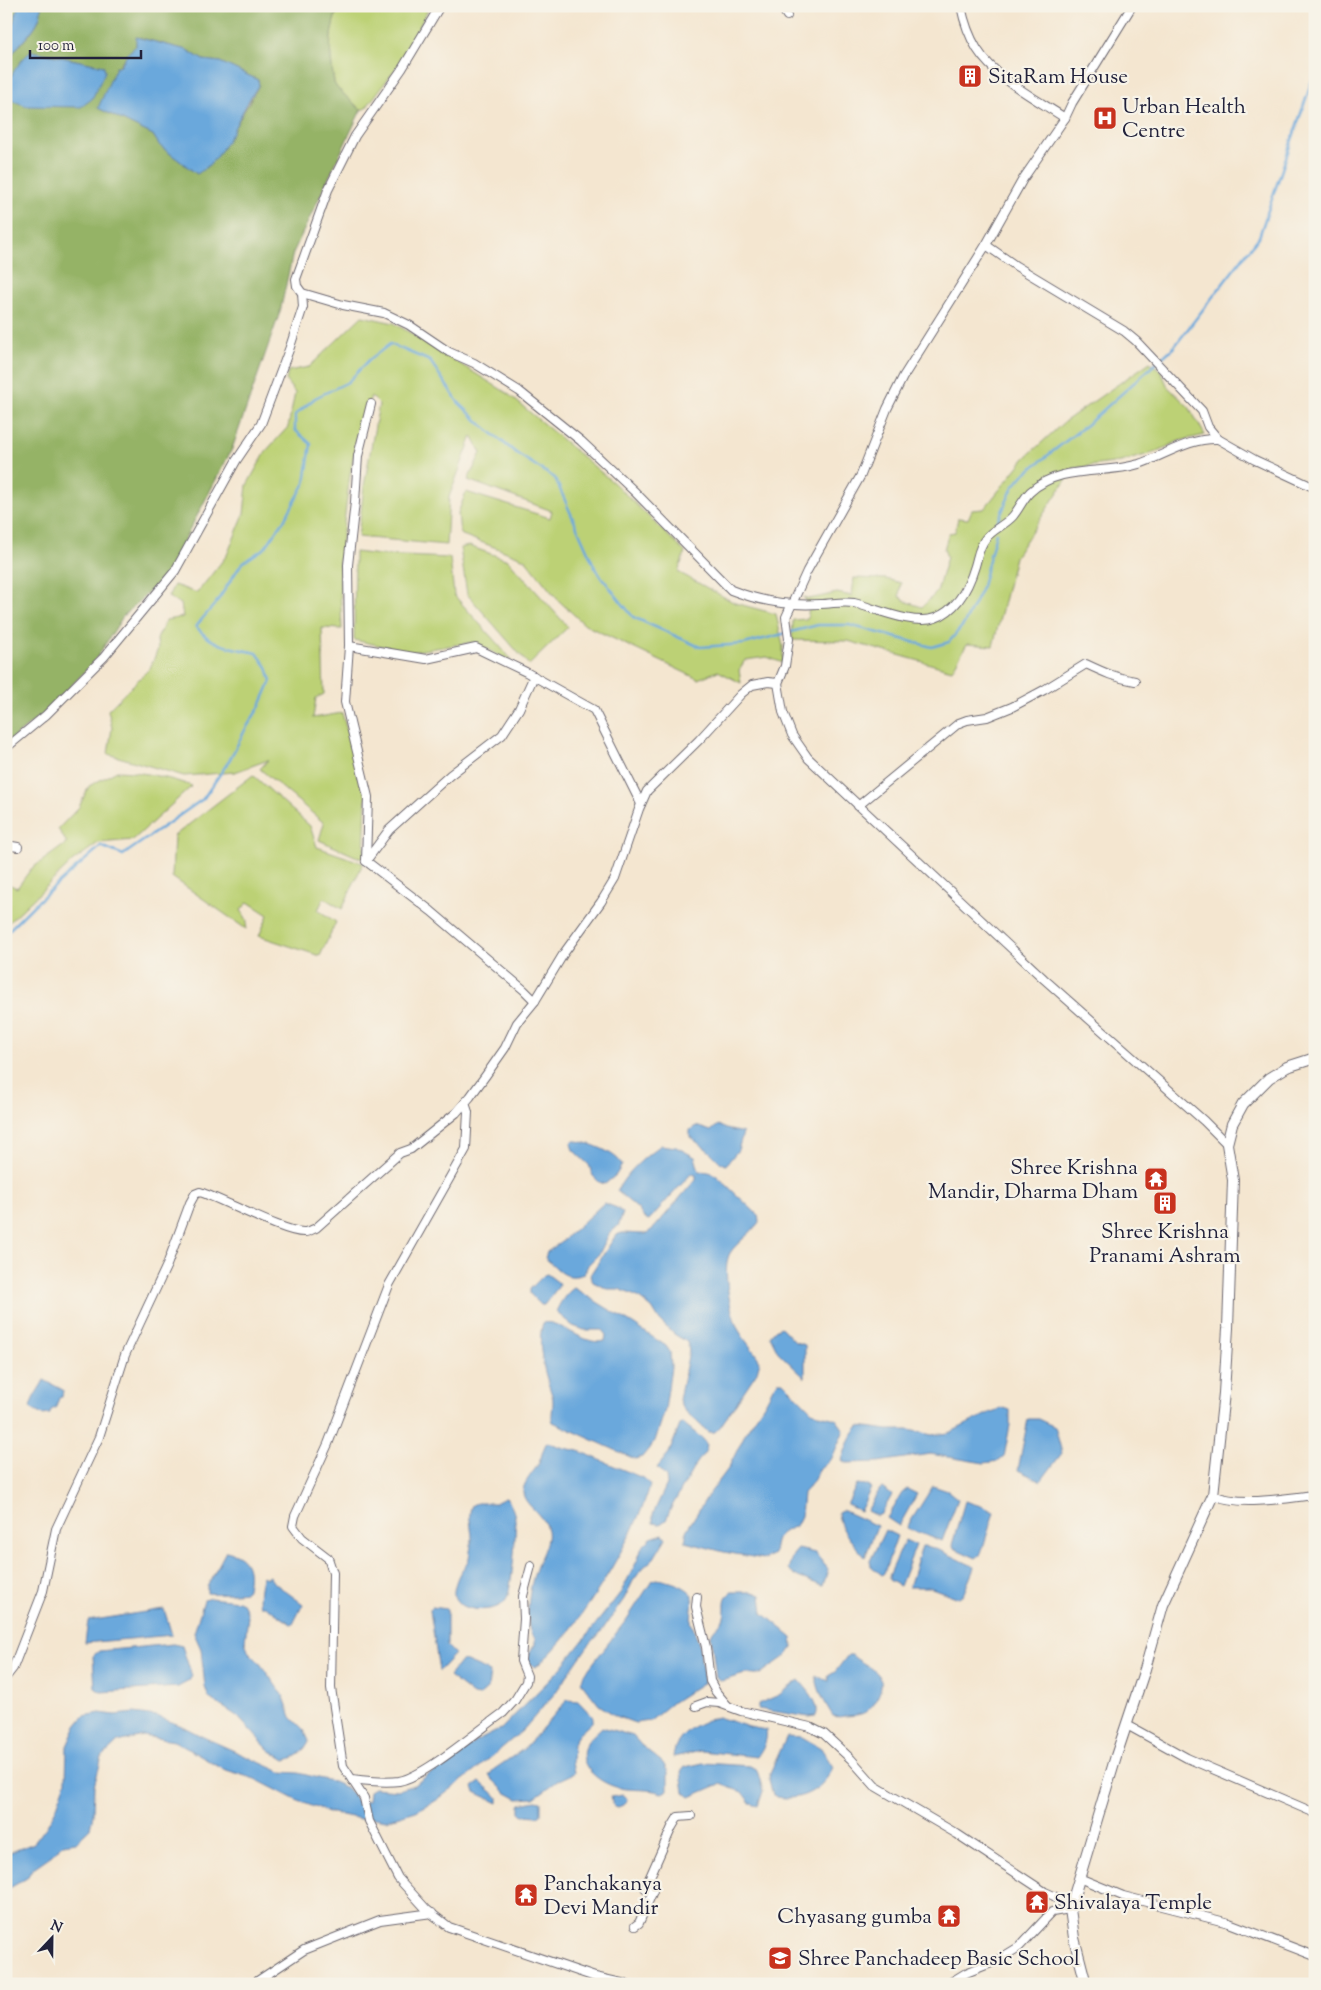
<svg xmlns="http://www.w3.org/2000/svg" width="1321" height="1990" viewBox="0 0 1321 1990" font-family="'Sorts Mill Goudy',serif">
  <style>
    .green { fill: #bcd174; stroke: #6f7a58 }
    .forest { fill: #95b366; stroke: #5c6a50; fill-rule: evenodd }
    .water { fill: #6aa8dc; stroke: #46658c }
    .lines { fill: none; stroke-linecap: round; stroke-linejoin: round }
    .stream { stroke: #6aa8dc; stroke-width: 2.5 }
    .minor-casing { stroke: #6c676f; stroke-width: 10 }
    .tertiary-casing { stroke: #6c676f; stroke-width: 12 }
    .minor { stroke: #fff; stroke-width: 8 }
    .tertiary { stroke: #fff; stroke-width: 10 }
    .labels { text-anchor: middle; stroke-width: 4.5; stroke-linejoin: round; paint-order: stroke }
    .poi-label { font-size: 21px; fill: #22223b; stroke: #f7f3e8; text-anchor: start }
  </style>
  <rect width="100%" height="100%" fill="#f7f3e8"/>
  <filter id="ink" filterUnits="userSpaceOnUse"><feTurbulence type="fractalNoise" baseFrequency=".02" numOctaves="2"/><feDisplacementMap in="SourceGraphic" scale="10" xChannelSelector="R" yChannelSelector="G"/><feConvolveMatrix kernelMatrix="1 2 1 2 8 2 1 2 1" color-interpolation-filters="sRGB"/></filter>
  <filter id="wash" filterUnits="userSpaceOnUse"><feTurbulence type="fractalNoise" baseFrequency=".0096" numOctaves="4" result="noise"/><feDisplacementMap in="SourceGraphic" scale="20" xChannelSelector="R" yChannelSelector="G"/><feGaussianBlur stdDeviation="1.12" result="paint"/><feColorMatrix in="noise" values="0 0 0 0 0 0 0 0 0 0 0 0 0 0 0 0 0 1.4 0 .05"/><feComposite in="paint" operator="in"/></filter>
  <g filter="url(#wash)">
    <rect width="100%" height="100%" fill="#f4e6d0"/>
    <g class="green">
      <path d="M6,6h12l-6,21 -6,6z"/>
      <path d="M339,6h91l-30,57 -34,45 -5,2 -24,-22 -3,-5c-4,-31 -7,-47 5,-77z"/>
      <path d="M362,316l32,7 113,70 108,91 70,68 -7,20 57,31 41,11 7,32v17l-16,-6 -22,3 -6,10 2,13 -23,-12 -20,8 -113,-54 -27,-25 -33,-41 -65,-25 -2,-21 8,-21 84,26 2,-7 -84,-31 13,-27 -9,-17 -23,61 -3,48 -88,-8 6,-51 15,-82 -8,-8 -12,35 -9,43 -11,89 3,66 -20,-1 2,66 -8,4 -3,20 29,-5 24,84 -2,63 -45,-20 5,-17 -64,-54 8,-9 -33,12 -51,4 -76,-22 4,-26 -4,-18 42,-42 8,-19 -1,-10 9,-19 17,-3 -2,-13 -13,-7 6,-12 23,8 30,-38 17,-41 3,-29 19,-34 22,-24 7,-34 -9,-12 2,-10 21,-4z"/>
      <path d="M1150,362l11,9 7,16 21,20 16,28 -26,6 -23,11 -35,10 -47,6 -59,89 -22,89 -26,-2 -15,26 -104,-29 -56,-1 1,-20 14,-1 2,-11 -5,-11 5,2 28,-6 15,3 2,-18 32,1 15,4 -2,13 8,6 15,5 15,-15 10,-35 -3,-8 5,-16 6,-1 3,-14 10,1 4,-9 12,-1 41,-51 39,-36z"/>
      <path d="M469,546l39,14 60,67 -39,38 -62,-71 -7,-46z"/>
      <path d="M355,552l25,3 70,3 4,37 58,65 -8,-2 -30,-16 -64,10 -56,-12z"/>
      <path d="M117,771c27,1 50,6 75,15l-59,54 -35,3 -25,18 -67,64v-42l11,5 14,-19 36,-26 -9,-14 21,-22 10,-21z"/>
      <path d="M253,775l57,51 7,21 46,16 -21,46 -18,-11 -6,12 18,12 -16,34 -61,-20 9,-21 -20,-13 -7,8 6,10 -1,9 -74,-52 2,-41z"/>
    </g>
    <path class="forest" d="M41,6h298c-12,30 -9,46 -5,77l3,5 24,22 -68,143 -13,59 -48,137 -67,128 -41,38 -30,47 -47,49 -41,32v-648l98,-29 -72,-15 -26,44c0,-12 -2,-29 5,-39 10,-15 32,-30 30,-50zM137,37l50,13 16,10 17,2 38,18 1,5 -35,61 -27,28 -37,-28 -7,-11 -55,-27 23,-46 15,-16z"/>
    <g class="water">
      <path d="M18,6h23c2,20 -21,35 -30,50 -3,4 -4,10 -5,15v-38l6,-6z"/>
      <path d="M136,37l51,13 16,10 17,2 38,18 1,5c-22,28 -30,70 -62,89l-37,-28 -7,-11 -55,-27 18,-41h3l10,-15 7,-6z"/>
      <path d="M32,51l72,15 1,6 -13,27 -11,8 -54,-1 -19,-7c-6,-15 12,-40 24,-48z"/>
      <path d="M718,1125l8,4 17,4 -5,17 -12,15 -5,-2 -12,-12 -19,-14v-7l6,-4 15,5z"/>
      <path d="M573,1141c11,-1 45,12 49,24l-6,10 -11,9 -6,-2 -6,-6 -4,-11 -16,-15 -2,-6z"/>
      <path d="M661,1145l15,2 19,10 4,14 10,1 8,4 41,39 1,7c-8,12 -22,20 -29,31 -9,15 1,61 8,76 6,11 16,21 22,32l-3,11 -37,55 -5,5h-7l-26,-24 -3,-8 10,-49 -2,-9 -13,-8 -14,-13 -8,-13 -14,-11 -19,-8h-11l-15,-7 -3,-7 26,-40 6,-2 24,1 9,-7 41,-48v-4l-5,-1 -42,46 -5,-2 -6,-9 -21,-18c10,-20 27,-33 44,-46z"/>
      <path d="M604,1203l13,5 6,5 -5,13 -9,8 -10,20 -11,11 -4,9c-20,7 -24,-4 -39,-16l2,-6 14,-10z"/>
      <path d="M547,1274l12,9v3l-15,19h-3l-11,-11v-5l14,-14z"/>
      <path d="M574,1288l59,36 33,22 4,6 1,15 -6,43 -10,31 -13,16 -7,2 -82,-37c-3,-9 2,-17 -1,-27 -7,-21 -16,-50 -9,-72 15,-5 41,24 62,18l1,-6 -4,-5h-18l-11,-4 -17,-14c3,-8 10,-19 18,-24z"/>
      <path d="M781,1327l14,15 10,3v33l-27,-26 -8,-16 5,-6z"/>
      <path d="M44,1380l19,10 -1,7 -3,1 -3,9 -6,4v3l-8,1 -12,-7c2,-11 9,-18 14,-28z"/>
      <path d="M778,1382h5l29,29 8,4 16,4 8,11 -12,28 -13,12 -7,13 -9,10 -2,23 -5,10c-17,7 -20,9 -22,28l-10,5 -40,-7 -38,-10v-11l21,-34 21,-28 18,-37 19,-29 9,-17z"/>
      <path d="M1004,1408l6,2v15l-6,32 -5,4 -15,2 -54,-9 -52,8 -32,1 -4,-3c4,-12 8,-25 17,-34l29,4h21l23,5 17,-2 42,-21z"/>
      <path d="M1028,1419h10l17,8 7,26 -21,28 -23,-11z"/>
      <path d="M683,1423l20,16 4,6 -2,7 -11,15 -23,41 -5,12 -6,4 -7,-1v-9l14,-30 -1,-7 -9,-9 12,-15 11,-28z"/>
      <path d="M547,1442l17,6 15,3 66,28 5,6c-11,45 -77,155 -115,182 -11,-6 -7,-14 0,-22v-7c-13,-9 -5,-53 0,-66 3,-11 10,-22 12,-33 4,-22 -22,-31 -24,-46 -1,-10 11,-21 16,-30 3,-7 4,-15 8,-21z"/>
      <path d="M857,1484l8,1 6,3 -11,23 -13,-6z"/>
      <path d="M933,1486l15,5 10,8 -16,42 -34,-12 -1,-2z"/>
      <path d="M882,1488l10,7 -11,19 -4,2 -10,-5 13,-22z"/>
      <path d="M907,1489l10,5 -18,32 -12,-8 15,-25z"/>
      <path d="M505,1498l3,1c2,5 5,10 6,14 4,11 -2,78 -8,87 -8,14 -49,13 -52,-5 -1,-5 3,-17 6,-22 3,-6 7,-6 9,-15 1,-6 2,-13 3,-19 0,-12 -5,-23 0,-34l5,-2h18z"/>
      <path d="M965,1501l19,6 10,5 -13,42 -5,4 -22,-10 -2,-3z"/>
      <path d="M842,1510l35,16 -12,31c-11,-13 -26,-27 -27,-45z"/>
      <path d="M885,1530l12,6 -13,37 -2,2 -11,-9 -1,-5z"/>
      <path d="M663,1534l3,4 -12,20 -11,10 -10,13 -9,18 -23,33 -13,14 -33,47 -32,37 -47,40 -39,30 -21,11 -30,9 -12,-2 -13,1 -33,-7 -32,-12 -41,-21 -32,-10 -49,-28 -31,-5 -25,6 -16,15 -8,29 -1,28 -3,15 -14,13 -13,2 -11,11 -20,14 -5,9 -21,12v-36l28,-11 13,-17 9,-17 10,-28 1,-35 9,-20 8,-10 16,-3 15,2 19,-2 22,3 26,10 19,10 80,36 17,1 33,8 16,7 11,14 10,-1 1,-10 5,-3 24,2 16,-5 63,-44 24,-12 61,-62 59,-75 17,-33 4,-12 9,-9z"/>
      <path d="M905,1540l11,5 -16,41 -11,-6v-4z"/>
      <path d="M922,1546c12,-1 39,15 51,20l1,2 -11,27 -4,3 -30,-11h-20z"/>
      <path d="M798,1549l17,4 13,16 -5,17 -25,-9 -10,-8 5,-14z"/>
      <path d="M226,1551c24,5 25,21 20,41 -6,1 -34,2 -39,1v-6z"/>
      <path d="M263,1576l3,2 3,-2 4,6 30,22 -10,20h-2l-26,-18h-5c-2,-6 0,-24 3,-30z"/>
      <path d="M657,1579c12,2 28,6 36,16l-2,27 8,22 5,38 -31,20 -23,19 -15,2 -19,-7 -17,-11 -18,-23 3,-7 43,-56 25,-38z"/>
      <path d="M732,1592h21l8,3 2,18 29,24 1,10 -7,9 -26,18h-15l-24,7 -5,-4 -5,-40c1,-9 11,-12 13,-20 3,-10 -3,-19 8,-25z"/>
      <path d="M210,1598l28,3 6,3 4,12 -3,25 3,10 11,11 25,35 7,20 13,13 5,11c-6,11 -11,16 -24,19l-16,-10 -32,-34 -28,-18 -4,-11 -4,-38 -7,-16 10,-33z"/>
      <path d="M432,1607l15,2v37l8,8 -16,17 -9,-61z"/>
      <path d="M164,1609l8,26 -87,8 3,-22z"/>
      <path d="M173,1644l9,2 10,30 -3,5 -11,6 -77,5 -6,-4 -2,-32 6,-5z"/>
      <path d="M848,1655h4c8,9 26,12 29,26 1,4 -1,11 -3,15 -10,18 -14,19 -34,20 -4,1 -6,1 -11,0 -8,-13 -15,-24 -17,-40l13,5 -1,-5 7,-4z"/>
      <path d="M462,1660l28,12 -2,16 -9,8 -6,-1 -24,-19z"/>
      <path d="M799,1680c8,9 22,24 17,36l-7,1 -51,-8v-5l21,-9z"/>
      <path d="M567,1700l11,1 15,16v4l-15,14 -5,8 -1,18 2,12 -15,7 -25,18 -16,1 -13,-7 -16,-16 4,-6 32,-22z"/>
      <path d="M718,1717l31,10 17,3c2,11 -3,18 -9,27l-56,-6 -28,6c3,-25 24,-34 45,-40z"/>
      <path d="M602,1727l31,9 8,9 22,18 5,9v18l-6,3c-15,-5 -27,-2 -42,-5 -20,-4 -48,-24 -32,-47 4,-5 9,-9 14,-14z"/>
      <path d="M787,1736l15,1 19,11 12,19c-10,24 -35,36 -60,29l-4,-17 1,-6z"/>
      <path d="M703,1763l47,3 7,4 6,21 -5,15 -7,-2 -9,-12 -22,-8 -30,13 -6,-5 -3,-20 4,-5z"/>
      <path d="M480,1782l18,15v6l-23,-11 -2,-5z"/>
      <path d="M623,1795l4,4 -4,6 -5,2 -5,-2 -2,-8z"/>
      <path d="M536,1801l5,1v12l-3,2 -15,-1 -3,-3v-6l1,-2z"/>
    </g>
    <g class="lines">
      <g class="stream">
        <path d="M997,523l16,-36 10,-12 67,-53 84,-75 85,-110 56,-165"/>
        <path d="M6,933l30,-30 65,-57 22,9 80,-56 26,-38 16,-31 15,-24 11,-25 -4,-14 -10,-14c-23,-5 -46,-6 -61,-27l20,-23 26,-40 23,-15 20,-29 20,-36 6,-39 -16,-14v-15l20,-17 33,-16 21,-22 21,-16 40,17 28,41 24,23 34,28 39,25 41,92 37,47 67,30 44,-3 74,-19h31l83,22 17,-5 15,-18 17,-34 15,-57"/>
      </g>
    </g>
  </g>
  <g filter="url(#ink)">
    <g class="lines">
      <g class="minor-casing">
        <g id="minor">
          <path d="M781,6l6,10"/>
          <path d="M961,6c3,15 8,30 16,43 18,29 59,50 88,69"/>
          <path d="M986,245l30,21 108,65 12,10 66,70 6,16 10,12 37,21 60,28"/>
          <path d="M302,293l41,12 41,8 25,12 40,27 25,11 45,28 62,50 54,51 96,98c28,11 59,16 89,14 12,0 21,-3 34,-1 20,5 60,23 81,15 22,-8 34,-32 40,-52 3,-10 4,-20 11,-28 7,-9 19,-13 27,-22 6,-7 10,-17 17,-24 30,-28 73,-17 109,-28 27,-9 49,-26 79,-25"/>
          <path d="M349,646l-1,-81 7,-63 3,-46 13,-52"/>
          <path d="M778,683l5,29 9,23 16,23 236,221 160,142 23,23"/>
          <path d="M6,748l40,-33 58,-58 71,-86 61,-110 25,-37 29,-77 13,-40 -1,-14 -5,-7 -1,-7 32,-89 27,-54 47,-67 38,-63"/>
          <path d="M858,806l101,-83 8,-3 20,-3 25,-10 32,-17 42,-26c17,8 30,14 49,17"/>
          <path d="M6,845l12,2"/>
          <path d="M366,861l2,-64 -23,-95 4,-56 77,13 50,-11 50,24 68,38 47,94"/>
          <path d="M366,861l23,-31 61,-55 52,-40 17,-26 15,-33"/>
          <path d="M366,861l65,50 93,79 11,11"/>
          <path d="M465,1103l3,9 -2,37 -77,136 -61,159 -33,72 -2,10 9,12 26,20 5,15 -2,115 12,78 21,32 5,23 29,57 29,32 22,17 146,50 31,7"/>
          <path d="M1213,1495c28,12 71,3 102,0"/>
          <path d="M697,1597l-1,10 10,40 4,34 6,11 11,13"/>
          <path d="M6,1677l7,-9 30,-77 13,-62 43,-92 26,-82 42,-90 23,-62 5,-9 5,-2c22,7 87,42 105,40 3,0 8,-3 11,-4l84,-75 11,-4 45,-36 14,-16 16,-22 19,-27 12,-25 18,-22 29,-48 37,-51 14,-23 24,-70 8,-18 52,-51 42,-46 11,-9 16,-3 10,1 7,-17 4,-27 -3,-22 21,-46 54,-96 26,-66 16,-32 83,-132 37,-66 42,-61 7,-15 60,-97"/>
          <path d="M696,1706l11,-4 12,1 22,8 69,16 14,7 27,25 24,27 82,48 88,58 9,4 16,13"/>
          <path d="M1127,1725l60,33 128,55"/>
          <path d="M352,1779c15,2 32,4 47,2 25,-4 81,-52 104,-68l12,-13 11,-18 1,-6 -6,-15 3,-42 -1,-23 8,-30"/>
          <path d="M1079,1878l44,18 106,27 86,33"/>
          <path d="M635,1926l4,-3 14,-32 -8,-3 27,-61 6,-10 13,-1"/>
          <path d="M253,1984l51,-34 43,-17 33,-13 52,-7"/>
          <path d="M948,1984l18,-11 30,-12 23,-14 33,-35 18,-3"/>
        </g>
      </g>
      <g class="tertiary-casing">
        <path id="tertiary" d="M1086,1984l-12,-46 -4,-29 46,-153 29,-87 18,-64 50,-110 11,-102 4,-65 5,-148 -6,-36 5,-20 11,-20 26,-26 18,-11 28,-9"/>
      </g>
      <use href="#minor" class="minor"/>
      <use href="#tertiary" class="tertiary"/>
    </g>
  </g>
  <defs>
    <g id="building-square" transform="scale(1.25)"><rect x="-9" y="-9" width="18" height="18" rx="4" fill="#c8321e" stroke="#f7f3e8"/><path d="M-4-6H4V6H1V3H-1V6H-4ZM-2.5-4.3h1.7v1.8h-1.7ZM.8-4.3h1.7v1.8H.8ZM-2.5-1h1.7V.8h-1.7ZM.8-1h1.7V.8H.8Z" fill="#fff"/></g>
    <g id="hospital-square" transform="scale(1.25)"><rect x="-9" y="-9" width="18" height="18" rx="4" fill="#c8321e" stroke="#f7f3e8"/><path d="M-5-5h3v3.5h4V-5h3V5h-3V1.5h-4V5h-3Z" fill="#fff"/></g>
    <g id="temple-square" transform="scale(1.25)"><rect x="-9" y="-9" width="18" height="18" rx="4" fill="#c8321e" stroke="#f7f3e8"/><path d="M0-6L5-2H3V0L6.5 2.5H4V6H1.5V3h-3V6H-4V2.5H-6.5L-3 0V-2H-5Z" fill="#fff"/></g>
    <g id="school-square" transform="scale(1.25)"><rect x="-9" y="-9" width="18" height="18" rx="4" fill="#c8321e" stroke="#f7f3e8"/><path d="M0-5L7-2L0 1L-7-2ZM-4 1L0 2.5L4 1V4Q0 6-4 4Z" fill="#fff"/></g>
  </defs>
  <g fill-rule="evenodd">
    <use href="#building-square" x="970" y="76"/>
    <use href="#hospital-square" x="1105" y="118"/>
    <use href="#temple-square" x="1156" y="1179"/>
    <use href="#building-square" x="1165" y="1203"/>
    <use href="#temple-square" x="526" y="1895"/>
    <use href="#temple-square" x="1037" y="1902"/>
    <use href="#temple-square" x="949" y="1916"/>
    <use href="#school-square" x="780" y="1958"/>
  </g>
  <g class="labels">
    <g class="poi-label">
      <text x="988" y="83">SitaRam House</text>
      <text x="1122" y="113">Urban Health<tspan x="1122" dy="24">Centre</tspan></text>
      <text x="1138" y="1174" text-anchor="end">Shree Krishna<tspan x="1138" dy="24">Mandir, Dharma Dham</tspan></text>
      <text x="1165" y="1238" text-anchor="middle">Shree Krishna<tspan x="1165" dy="24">Pranami Ashram</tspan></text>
      <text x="544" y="1890">Panchakanya<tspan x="544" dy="24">Devi Mandir</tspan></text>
      <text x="1054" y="1909">Shivalaya Temple</text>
      <text x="932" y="1923" text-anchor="end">Chyasang gumba</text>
      <text x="798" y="1965">Shree Panchadeep Basic School</text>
    </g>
  </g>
  <rect width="1321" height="1990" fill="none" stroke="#f7f3e8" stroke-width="25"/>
  <g transform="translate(52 1938) rotate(22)" stroke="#f7f3e8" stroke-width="4" paint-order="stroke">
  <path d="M0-4L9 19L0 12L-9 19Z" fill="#22223b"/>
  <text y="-8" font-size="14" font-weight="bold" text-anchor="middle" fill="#22223b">N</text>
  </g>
  <path d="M30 50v8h111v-8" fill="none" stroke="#22223b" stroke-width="2.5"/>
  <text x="38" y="50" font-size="15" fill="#22223b" stroke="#f7f3e8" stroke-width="4" paint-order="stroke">100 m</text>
</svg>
